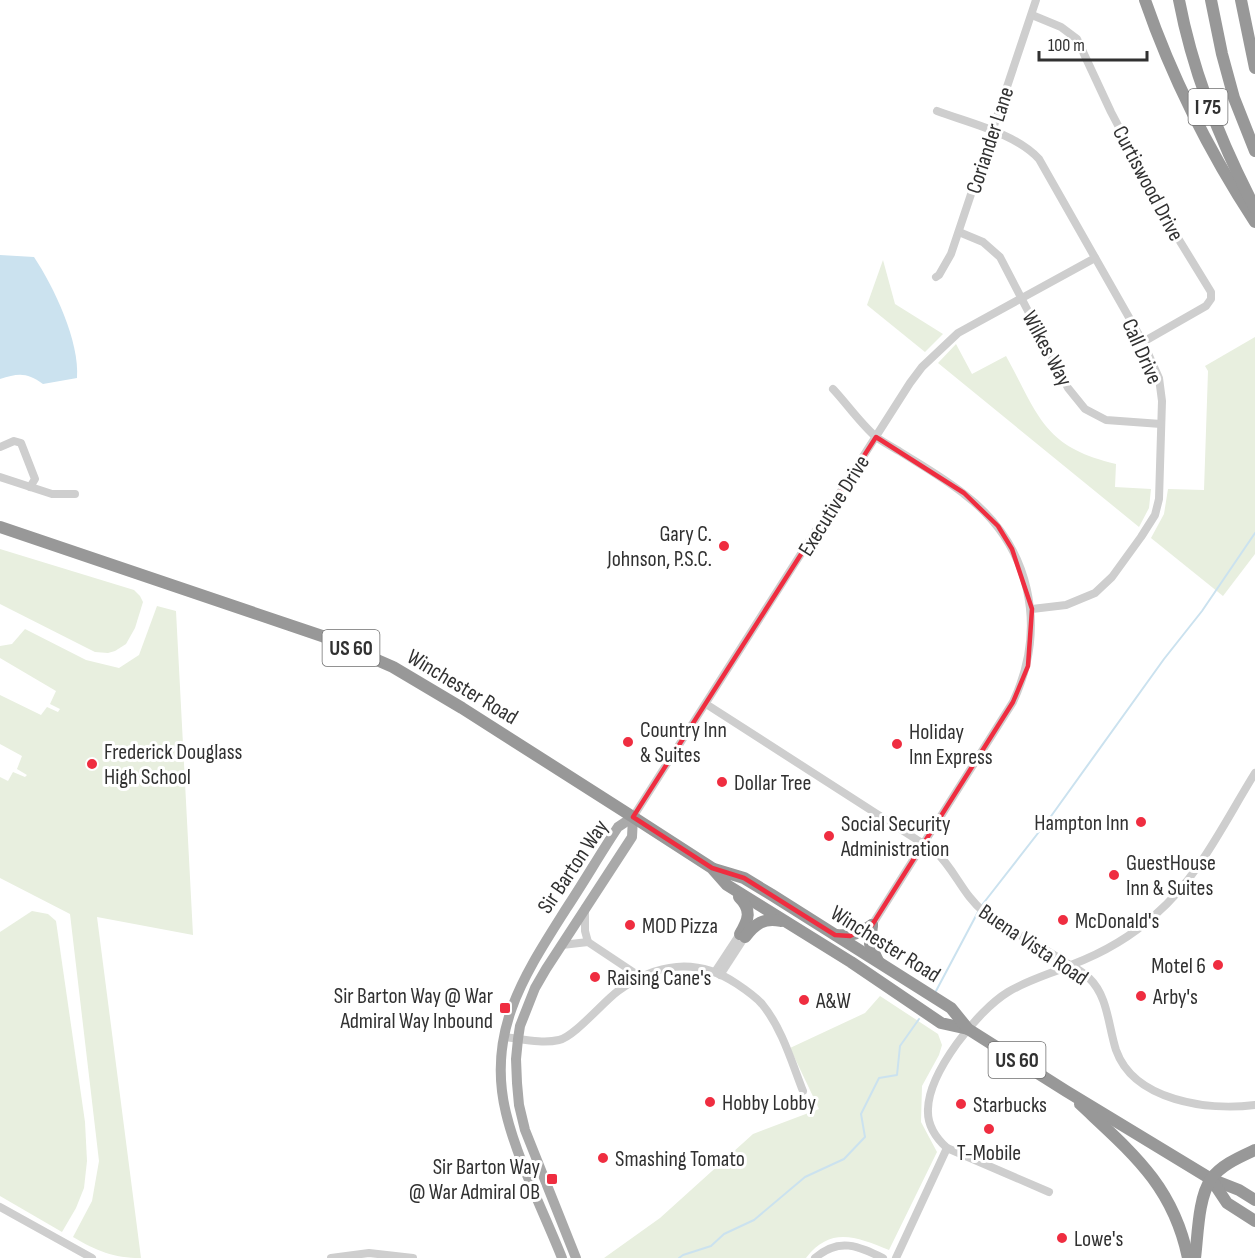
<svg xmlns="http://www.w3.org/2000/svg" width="1255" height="1258" viewBox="0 0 1255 1258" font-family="'Sofia Sans Condensed',sans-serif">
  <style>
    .green { fill: #e8efdf }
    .water { fill: #cbe2ef }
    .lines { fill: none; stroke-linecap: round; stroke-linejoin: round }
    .stream { stroke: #cbe2ef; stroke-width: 2 }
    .minor { stroke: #cecece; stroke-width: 8 }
    .major { stroke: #a9a9a9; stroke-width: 10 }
    .highway { stroke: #989898; stroke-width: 12 }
    .marked { fill: none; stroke: #ef2d40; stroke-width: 4.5; stroke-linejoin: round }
    .poi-dot { fill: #ef2d40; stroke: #fff; stroke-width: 2 }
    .labels { text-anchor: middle; stroke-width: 6; stroke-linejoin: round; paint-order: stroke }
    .shield { fill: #fff; stroke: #6f6f6f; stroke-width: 1.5 }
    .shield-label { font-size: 21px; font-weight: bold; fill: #313131 }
    .street-label { font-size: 22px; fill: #313131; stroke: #fff }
    .poi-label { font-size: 22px; fill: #313131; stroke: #fff; text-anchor: start }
  </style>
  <rect width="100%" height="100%" fill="#fff"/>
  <g class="green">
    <path d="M883,260l12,44 48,30 -18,18 -58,-47z"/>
    <path d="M1255,337v217l-32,42 -72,-58 13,-24 4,-25 36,1 4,-119 -3,-5z"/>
    <path d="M956,344l16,30 34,-18c33,60 37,91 110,108l-1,23 36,2 -2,19 -10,19 -201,-164z"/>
    <path d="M0,549l134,41 6,6 3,6 -8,26 -9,16 -11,7 -7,2 -13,-1 -10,-5 -85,-43z"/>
    <path d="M157,606l19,5 17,324 -96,-18 44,341c-28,0 -44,-7 -68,-21l19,-36 7,-40 -29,-247 -70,-36v-101l8,4 5,-9 12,5 2,-2 -10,-6 5,-13 -22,-12v-49l41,20 6,-8 11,5 2,-3 -10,-5 6,-13 -56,-33v-12l12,-2 13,-15 61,31 33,8 20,-13z"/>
    <path d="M32,911l16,3 8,7 29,201 2,39 -3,27 -8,20 -14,24 -62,-36v-264z"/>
    <path d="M880,996l58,38 4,11 -3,10 -17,31 -1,36 16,30 -48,98c-33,-13 -58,-24 -83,8h-202l56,-40 93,-84 66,-25 -29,-61 75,-35z"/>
  </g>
  <path class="water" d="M0,255l34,2c20,30 46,85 43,121l-34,6c-16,-12 -25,-11 -43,-5z"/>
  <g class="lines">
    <g class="stream">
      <path d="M982,905l67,-86 115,-160 38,-48 53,-78"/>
      <path d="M936,991l43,-81"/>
      <path d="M679,1258l4,-3 28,-9 13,-12 30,-14 51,-43 39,-18 21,-22 -4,-23 18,-36 18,-3 3,-29 19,-27"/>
    </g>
    <g class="minor">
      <path d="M1032,15l29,12 16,12 34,73 62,118 38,62v7l-5,7 -63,36"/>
      <path d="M937,111c32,12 78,22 102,48l104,183 16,36 3,23 -3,98 -4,16 -14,22 -29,40 -17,16 -29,12 -34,4"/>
      <path d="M959,232l24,10 17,15 68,131 17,21 21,11 55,4"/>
      <path d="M936,277l3,-2 12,-21 85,-254"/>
      <path d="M833,389c14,15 27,34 43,48 7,5 16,10 23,14 22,14 45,27 65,43 67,51 84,133 49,208l-141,223"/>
      <path d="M0,447l14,-6 7,2 14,36 -5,8"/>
      <path d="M0,477l52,17h23"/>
      <path d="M706,704l230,148c19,18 27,43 48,60 24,18 53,32 78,48 9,6 19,10 27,18 19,18 19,47 27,72 18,51 92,61 139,55"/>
      <path d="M633,817l277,-434 12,-16 36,-34 137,-75"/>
      <path d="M585,908v23l3,11"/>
      <path d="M562,945l26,-3 51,34"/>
      <path d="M715,972l25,-38"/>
      <path d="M720,975l24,-37"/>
      <path d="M504,1037c18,2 38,7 55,3 15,-3 44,-38 59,-49 38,-28 79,-34 119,-7 9,6 18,12 25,20 20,24 30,59 41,87"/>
      <path d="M1049,1192l-102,-44c-11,-10 -20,-23 -19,-39 1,-37 49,-98 80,-117 20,-12 42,-18 63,-27 32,-12 60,-28 85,-51 43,-37 69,-93 99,-141"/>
      <path d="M0,1207l92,51"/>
      <path d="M331,1258l38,-5 44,5"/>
      <path d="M815,1258c24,-21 43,-12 68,0"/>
      <path d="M896,1258l51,-110"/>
    </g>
    <g class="major">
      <path d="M562,1258c-18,-45 -45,-99 -56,-145 -20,-82 19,-139 60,-204 18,-27 34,-55 52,-82l15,-10"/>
      <path d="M576,1258l-51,-128 -6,-25 -2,-22 -1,-24 2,-20 2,-13 15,-38 11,-19 86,-132 1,-20"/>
    </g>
    <g class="highway">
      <path d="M1145,0c27,78 65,153 110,222"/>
      <path d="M1179,0c14,74 41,141 76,208"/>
      <path d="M1211,0l11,54 12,44 21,53"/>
      <path d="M1241,0l14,68"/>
      <path d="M0,527l322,109 71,31 69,41 171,109 79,51 15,17 124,77 90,61 27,6"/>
      <path d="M714,869l30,9 28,17 179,113 17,21 98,62 145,88 28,11 16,10"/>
      <path d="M739,897c13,13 10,22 1,37"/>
      <path d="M872,925l-2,19 8,17"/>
      <path d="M836,935c15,1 23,-1 36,-10"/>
      <path d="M745,937c10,-13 19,-20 36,-16"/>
      <path d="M1080,1104c51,48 93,81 108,154"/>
      <path d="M1211,1179l16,24 28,18"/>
      <path d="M1195,1258c3,-23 3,-60 16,-79 10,-14 29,-22 44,-29"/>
    </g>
  </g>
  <path class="marked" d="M876,437l88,56 34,33 14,23 20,60 -4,57 -15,36 -141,223 -22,11 -15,-1 -91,-57 -32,-10 -79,-51z"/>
  <g class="poi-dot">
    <circle cx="724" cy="546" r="6"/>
    <circle cx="628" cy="742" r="6"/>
    <circle cx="897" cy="744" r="6"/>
    <circle cx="92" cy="764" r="6"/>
    <circle cx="722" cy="782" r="6"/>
    <circle cx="1141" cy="822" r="6"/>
    <circle cx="829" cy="836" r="6"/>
    <circle cx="1114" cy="875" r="6"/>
    <circle cx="1063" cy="920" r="6"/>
    <circle cx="630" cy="925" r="6"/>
    <circle cx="1218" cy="965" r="6"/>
    <circle cx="595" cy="977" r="6"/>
    <circle cx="1141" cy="996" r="6"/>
    <circle cx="804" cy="1000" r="6"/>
    <rect x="499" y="1002" width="12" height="12" rx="3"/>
    <circle cx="710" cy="1102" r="6"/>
    <circle cx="961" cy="1104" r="6"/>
    <circle cx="989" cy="1129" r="6"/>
    <circle cx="603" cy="1158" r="6"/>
    <rect x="546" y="1173" width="12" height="12" rx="3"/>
    <circle cx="1062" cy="1238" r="6"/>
  </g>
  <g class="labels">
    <g class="shield">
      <rect x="1188.5" y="89" width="39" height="36" rx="4.5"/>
      <rect x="322.5" y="630" width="57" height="36" rx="4.5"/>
      <rect x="988.5" y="1042" width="57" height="36" rx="4.5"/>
    </g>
    <g class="shield-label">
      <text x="1208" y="114">I 75</text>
      <text x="351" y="655">US 60</text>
      <text x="1017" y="1067">US 60</text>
    </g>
    <g class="street-label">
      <text transform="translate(989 140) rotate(-72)" y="8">Coriander Lane</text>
      <text transform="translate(1149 183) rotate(62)" y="8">Curtiswood Drive</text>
      <text transform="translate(1048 348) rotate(62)" y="8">Wilkes Way</text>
      <text transform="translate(1143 351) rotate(66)" y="8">Call Drive</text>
      <text transform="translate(833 505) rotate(-58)" y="8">Executive Drive</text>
      <text transform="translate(463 686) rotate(31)" y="8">Winchester Road</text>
      <text transform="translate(572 866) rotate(-56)" y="8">Sir Barton Way</text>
      <text transform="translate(886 943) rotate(32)" y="8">Winchester Road</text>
      <text transform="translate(1034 944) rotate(34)" y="8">Buena Vista Road</text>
    </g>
    <g class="poi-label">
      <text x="712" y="541" text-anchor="end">Gary C.<tspan x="712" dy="25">Johnson, P.S.C.</tspan></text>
      <text x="640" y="737">Country Inn<tspan x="640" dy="25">&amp; Suites</tspan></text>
      <text x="909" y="739">Holiday<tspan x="909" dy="25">Inn Express</tspan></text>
      <text x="104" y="759">Frederick Douglass<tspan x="104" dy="25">High School</tspan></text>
      <text x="734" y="790">Dollar Tree</text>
      <text x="1129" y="830" text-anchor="end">Hampton Inn</text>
      <text x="841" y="831">Social Security<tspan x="841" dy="25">Administration</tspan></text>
      <text x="1126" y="870">GuestHouse<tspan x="1126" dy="25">Inn &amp; Suites</tspan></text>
      <text x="1075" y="928">McDonald's</text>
      <text x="642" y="933">MOD Pizza</text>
      <text x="1206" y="973" text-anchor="end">Motel 6</text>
      <text x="607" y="985">Raising Cane's</text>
      <text x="493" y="1003" text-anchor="end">Sir Barton Way @ War<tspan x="493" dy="25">Admiral Way Inbound</tspan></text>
      <text x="1153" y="1004">Arby's</text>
      <text x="816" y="1008">A&amp;W</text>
      <text x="722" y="1110">Hobby Lobby</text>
      <text x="973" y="1112">Starbucks</text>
      <text x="989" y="1160" text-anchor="middle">T-Mobile</text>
      <text x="615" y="1166">Smashing Tomato</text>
      <text x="540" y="1174" text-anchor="end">Sir Barton Way<tspan x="540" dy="25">@ War Admiral OB</tspan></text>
      <text x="1074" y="1246">Lowe's</text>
    </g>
  </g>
  <path d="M1039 51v9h108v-9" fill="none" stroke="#313131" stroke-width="3"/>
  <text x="1048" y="51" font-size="18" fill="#313131" stroke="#ffffff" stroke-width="4.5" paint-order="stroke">100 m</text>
</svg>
